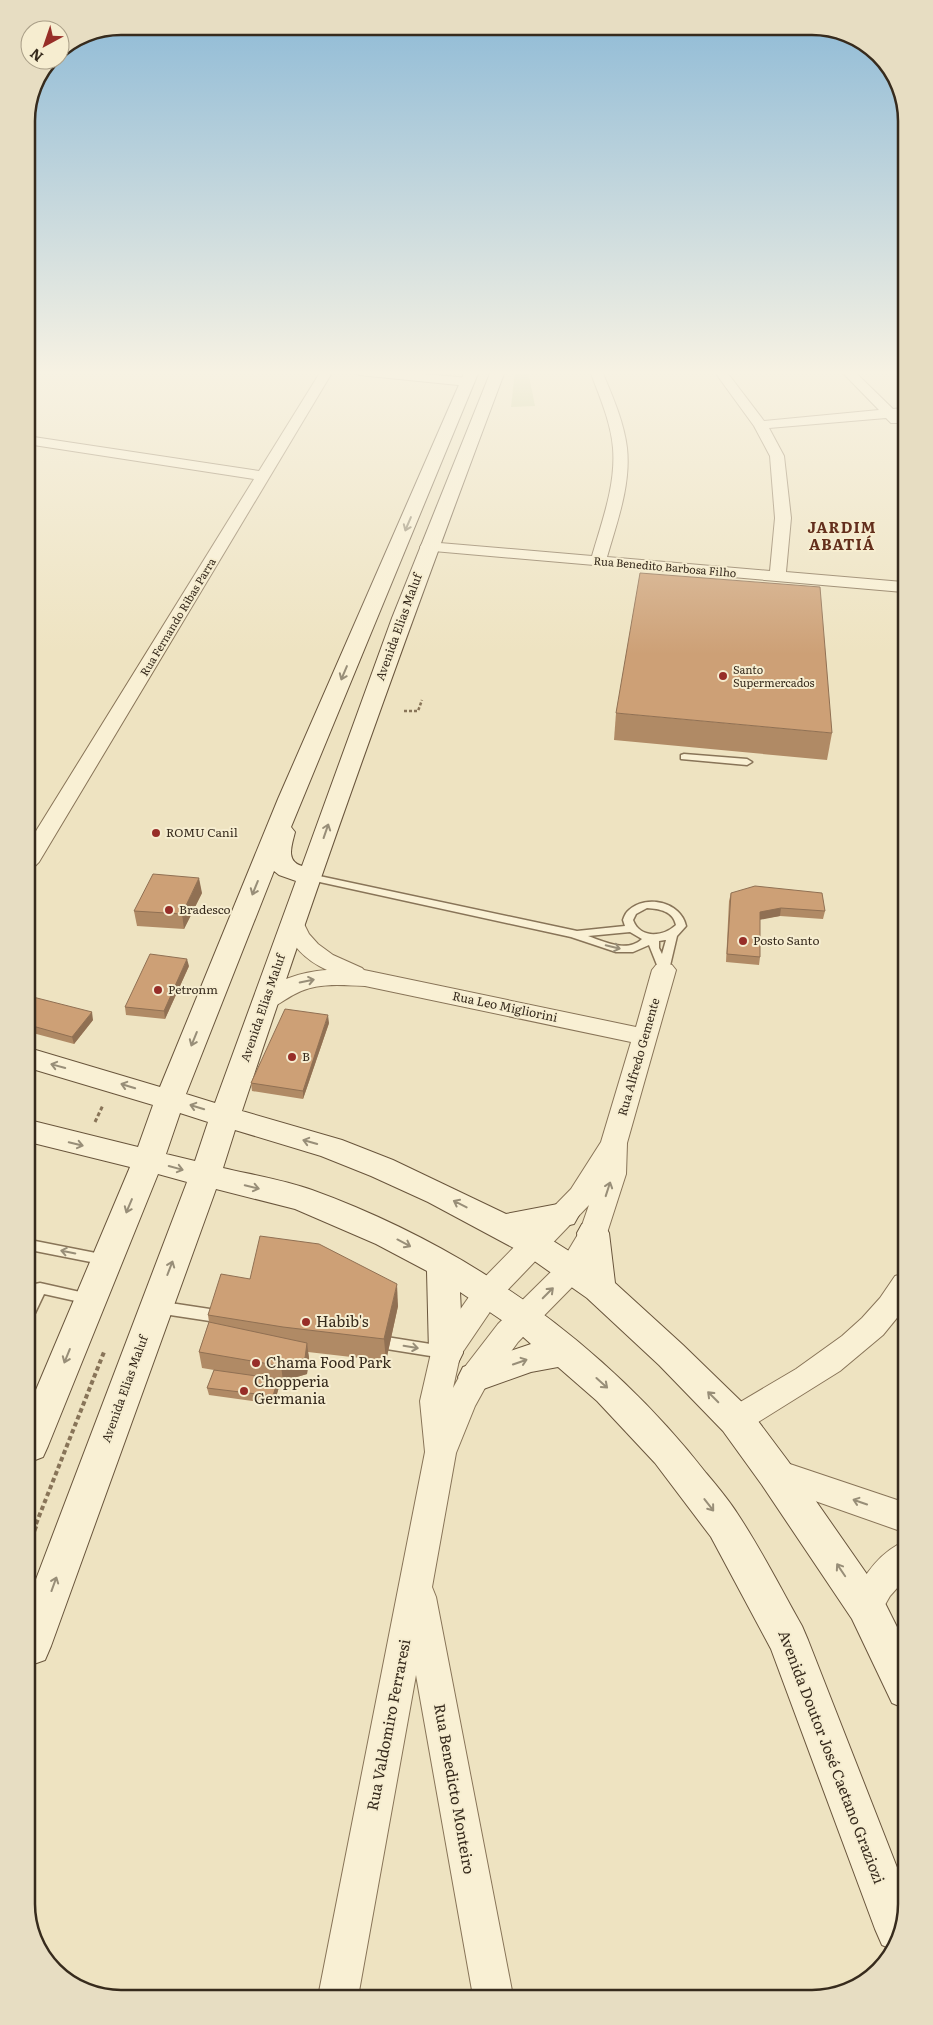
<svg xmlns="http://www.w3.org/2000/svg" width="933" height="2025" viewBox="0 0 933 2025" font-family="Literata,serif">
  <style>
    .green { fill: #c2cc95 }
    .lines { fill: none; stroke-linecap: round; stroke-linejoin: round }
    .lane-casing { stroke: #887458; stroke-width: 3 }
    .street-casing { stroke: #887458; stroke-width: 2 }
    .secondary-casing { stroke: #69553c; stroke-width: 2 }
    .path-far3 { stroke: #887458; stroke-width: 2.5; stroke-dasharray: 3 2; stroke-linecap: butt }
    .path-far2 { stroke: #887458; stroke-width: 3; stroke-dasharray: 4 2.5; stroke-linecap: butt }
    .path-far1 { stroke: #887458; stroke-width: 4; stroke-dasharray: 4.5 3; stroke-linecap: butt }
    .path { stroke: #887458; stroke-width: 5; stroke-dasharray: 5.5 4; stroke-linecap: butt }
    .lane { fill: #f9f0d4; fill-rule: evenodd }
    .street { fill: #f9f0d4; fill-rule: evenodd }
    .secondary { fill: #f9f0d4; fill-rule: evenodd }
    .wall { fill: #b08a65 }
    .shaded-wall { fill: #907053 }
    .building { fill: #cda076; stroke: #907053 }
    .oneway { stroke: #988e78 }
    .poi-dot { fill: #972e28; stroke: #f6edd0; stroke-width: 2 }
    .labels { text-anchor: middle; stroke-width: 4; stroke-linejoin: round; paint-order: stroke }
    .far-street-label { font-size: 11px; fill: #372b1d; stroke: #f6edd0 }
    .far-poi-label { font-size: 11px; fill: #372b1d; stroke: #f6edd0; text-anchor: start }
    .street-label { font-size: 12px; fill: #372b1d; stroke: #f6edd0 }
    .poi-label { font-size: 12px; fill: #372b1d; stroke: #f6edd0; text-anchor: start }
    .far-district-label { font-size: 15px; font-weight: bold; letter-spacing: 1px; fill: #642f1c; stroke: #f6edd0 }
    .near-poi-label { font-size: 15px; fill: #372b1d; stroke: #f6edd0; text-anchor: start }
    .near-street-label { font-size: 15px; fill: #372b1d; stroke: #f6edd0 }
    .rim { fill: none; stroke: #372b1d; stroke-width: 2.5 }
  </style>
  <rect width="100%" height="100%" fill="#eee3c1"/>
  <path class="green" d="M515,371h13l7,35 -24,1z"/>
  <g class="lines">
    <g class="lane-casing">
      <g id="lane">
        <path d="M684,754l63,5 5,3 -5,3 -66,-6v-4z"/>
        <path d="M310,874l267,57 48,-5 -2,-6c1,-3 3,-8 6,-10 17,-16 52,-8 57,16l-9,10 -8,34 -5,4 -5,-4 -10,-25 -16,7h-17l-45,-15 -265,-58 -1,-2zM647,908c13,1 26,3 29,17 -13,12 -36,14 -43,-5l3,-6zM630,932l12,7c-15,14 -37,3 -54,-3zM665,940h1l-4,14 -3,-6v-7z"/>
        <path d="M30,1240l76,15 5,1 2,4 -2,4 -5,1 -76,-15z"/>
        <path d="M40,1283l49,11 5,1 2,4 -2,4 -5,1 -45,-10 -9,19 -5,2v-20l5,-11z"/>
        <path d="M157,1301l66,10 5,2 2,4 -2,4 -5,2 -66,-10 -5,-2 -2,-4 2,-4z"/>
        <path d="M374,1335l69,11 5,2 2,4 -2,4 -5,2 -69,-11 -5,-2 -2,-4 2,-4z"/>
      </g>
    </g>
    <g class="street-casing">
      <g id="street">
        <path d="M321,371h12l-294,491 -4,4 -7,2v-24l226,-365 -227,-35v-8l232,35z"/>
        <path d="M353,371h40l75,7 6,4 -6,4 -109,-11z"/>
        <path d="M590,371h12c10,24 22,51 25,77 4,37 -10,74 -20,109l163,14 5,-53 -5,-62 -16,-30 -40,-55h12l38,50 115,-11 -38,-39h13l39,38 10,-1v8h-3l3,4 -2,3h-10l-5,-5 -117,10 15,28 7,62 -5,54 117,10v10l-481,-42 -2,-3 2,-3 6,-2 164,14c10,-35 24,-71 21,-108 -2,-26 -14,-53 -23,-77z"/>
        <path d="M293,916l8,2 8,16 9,10 15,11 29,13 2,2 272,57 16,-57 4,-5 8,-2 8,2 4,5 -49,173 -1,31 -19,59 -25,44 -64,65 -32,44 -11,20 -19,47 -24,134 4,10 77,399h-40l-57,-321 -58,322h-40l107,-545 -5,-51 11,-48 5,-9 42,-60 93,-95 30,-47 30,-100 -266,-56c-24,-1 -48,-4 -70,8 -14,7 -23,18 -39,14l-4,-6c13,-20 53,-31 75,-32 -22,-10 -35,-24 -45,-47l3,-5zM589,1205l-9,26 -18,30 -64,63 -34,44 -11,20 7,-32 38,-56z"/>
        <path d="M905,1273v35l-22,27 -43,36 -93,58 -11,4 -11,-4 -4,-9 4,-9 71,-42 46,-33 20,-18 18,-20 15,-22z"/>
        <path d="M775,1459l131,44v30l-142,-50 -5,-10 5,-10z"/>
        <path d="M906,1541v37l-16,18 -12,21 -12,5 -12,-5 -5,-11c12,-27 29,-54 57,-65z"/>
      </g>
    </g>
    <g class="secondary-casing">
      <path id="secondary" d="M465,371h14l-188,456 4,5c-3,13 -10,29 7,34l90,-248 99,-247h14c-92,245 -181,491 -263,740l100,29 51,20 113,54 57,-11 11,3 5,9 -5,9 -35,8 41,26 -3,-25 5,-9 11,-3 11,3 5,9 6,50 68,62 66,64 39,52 92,132 26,52v64l-14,-6 -40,-84 -90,-134 -39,-54 -64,-66 -72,-67 -64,-45 -95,-51 -57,-26 -50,-20 -86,-26 -12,38c30,7 61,12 89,22 155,56 293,154 394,283 11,13 22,26 31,40 24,36 44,76 65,113l6,14 99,253v11l-16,45 -9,-4 -7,-16 -104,-280 -60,-112 -56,-74 -58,-62 -39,-34 -27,5 -56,20 -12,-5 -5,-10 5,-10 68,-23 -19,-17 -52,-35 3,61 -5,10 -12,4 -12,-4 -5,-10 -2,-82 -51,-27 -81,-35 -79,-20 -165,457 -6,14 -14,5 -1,-70 157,-413 -29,-8 -110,272 -5,11 -13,5v-58l100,-237 -101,-25v-22l109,27 15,-42 -124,-37v-20l131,39 118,-288zM274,871l5,4 17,6 -81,222 -29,-9zM180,1113l28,9 -13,39 -29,-7z"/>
    </g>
    <path class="path-far3" d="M404,711h14l4,-11"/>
    <path class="path-far2" d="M95,1122l8,-17"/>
    <path class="path-far1" d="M36,1524l68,-172"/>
    <path class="path" d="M30,1540l7,-17"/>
    <use href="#lane" class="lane"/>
    <use href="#street" class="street"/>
    <use href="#secondary" class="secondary"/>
  </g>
  <g class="wall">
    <path d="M616,713l216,20 -5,27 -213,-20z"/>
    <path d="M202,893l-18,36 -47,-3 -3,-15z"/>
    <path d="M731,893l94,18 -2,8 -43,-3 -20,3v38l-1,8 -33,-3 3,-61z"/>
    <path d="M189,966l-24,53 -39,-4 -1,-8z"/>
    <path d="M29,996l64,24 -19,24 -45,-12z"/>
    <path d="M329,1023l-26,76 -51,-8 -1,-8z"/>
    <path d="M398,1306l-12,55 -78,-9 1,6 -2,16 -24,7 -5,-1 1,7 -5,17 -65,-9 -2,-7 7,-18 -12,-2 -3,-16 10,-30 -1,-7z"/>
  </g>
  <g class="shaded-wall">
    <path d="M199,878l3,15 -18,36 -2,-15z"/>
    <path d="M781,908l-1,8 -21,4 1,-8z"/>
    <path d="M187,959l2,7 -24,53 -1,-8z"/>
    <path d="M92,1012l1,8 -19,24 -2,-7z"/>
    <path d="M328,1015l1,8 -26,76v-8z"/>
    <path d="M30,1247l5,19 -5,13z"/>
    <path d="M397,1284l1,22 -12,55 -2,-22z"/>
    <path d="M307,1343l2,15 -2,16 -24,7 -2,-15z"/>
    <path d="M278,1379l1,8 -5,17 -1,-8z"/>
  </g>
  <g class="building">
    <path d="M640,573l180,14 12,146 -216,-20z"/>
    <path d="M153,874l46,4 -17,36 -48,-3z"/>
    <path d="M755,886l67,7 3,18 -44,-3 -21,4v45l-33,-3 4,-61z"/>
    <path d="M150,954l37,5 -23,52 -39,-4z"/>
    <path d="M29,996l63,16 -20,25 -43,-12z"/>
    <path d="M285,1009l43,6 -25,76 -52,-8z"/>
    <path d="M260,1236l59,8 78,40 -13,55 -101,-12 -75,-12 13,-41 29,5z"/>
    <path d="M209,1322l98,21 -2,15 -24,8 -82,-14z"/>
    <path d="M214,1370l64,9 -5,17 -66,-8z"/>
  </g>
  <defs><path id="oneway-shaft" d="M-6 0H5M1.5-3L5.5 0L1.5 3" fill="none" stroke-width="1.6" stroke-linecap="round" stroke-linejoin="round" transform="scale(1.25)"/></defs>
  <g class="oneway">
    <use href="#oneway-shaft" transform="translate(408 524) rotate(113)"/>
    <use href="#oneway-shaft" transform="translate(344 673) rotate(113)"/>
    <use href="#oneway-shaft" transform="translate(326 831) rotate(-71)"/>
    <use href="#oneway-shaft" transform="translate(255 888) rotate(112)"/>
    <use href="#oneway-shaft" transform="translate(613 947) rotate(13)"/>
    <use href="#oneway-shaft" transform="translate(307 981) rotate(-12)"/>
    <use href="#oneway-shaft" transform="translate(194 1039) rotate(112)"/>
    <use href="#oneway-shaft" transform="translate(58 1066) rotate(-165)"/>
    <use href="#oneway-shaft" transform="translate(128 1086) rotate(-163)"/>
    <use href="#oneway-shaft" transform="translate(197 1107) rotate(-163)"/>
    <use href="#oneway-shaft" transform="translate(310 1142) rotate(-164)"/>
    <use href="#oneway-shaft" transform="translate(76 1144) rotate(14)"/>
    <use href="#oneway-shaft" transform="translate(176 1168) rotate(15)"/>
    <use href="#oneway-shaft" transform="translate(252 1187) rotate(14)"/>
    <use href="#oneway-shaft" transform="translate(608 1189) rotate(-72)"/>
    <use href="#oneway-shaft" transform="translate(460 1204) rotate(-153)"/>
    <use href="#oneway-shaft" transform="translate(129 1206) rotate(113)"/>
    <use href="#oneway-shaft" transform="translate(404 1243) rotate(28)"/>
    <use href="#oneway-shaft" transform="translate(68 1252) rotate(-169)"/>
    <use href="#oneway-shaft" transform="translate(170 1268) rotate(-69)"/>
    <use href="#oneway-shaft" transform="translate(548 1293) rotate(-45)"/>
    <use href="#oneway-shaft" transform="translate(411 1347) rotate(9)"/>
    <use href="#oneway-shaft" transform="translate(67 1356) rotate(112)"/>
    <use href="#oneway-shaft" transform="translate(520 1362) rotate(-19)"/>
    <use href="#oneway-shaft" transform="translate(602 1383) rotate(42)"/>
    <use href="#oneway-shaft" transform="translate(713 1397) rotate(-135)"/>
    <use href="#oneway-shaft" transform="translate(860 1502) rotate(-161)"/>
    <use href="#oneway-shaft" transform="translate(709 1505) rotate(52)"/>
    <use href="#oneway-shaft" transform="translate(841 1570) rotate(-124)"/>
    <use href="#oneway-shaft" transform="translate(54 1584) rotate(-70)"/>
  </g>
  <linearGradient id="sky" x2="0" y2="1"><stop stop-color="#8cb9d6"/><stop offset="0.57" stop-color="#f7f2e3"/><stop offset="1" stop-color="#f7f2e3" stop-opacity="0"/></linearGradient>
  <rect width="933" height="654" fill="url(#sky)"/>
  <g class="poi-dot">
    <circle cx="723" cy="676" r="5"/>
    <circle cx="156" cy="833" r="5"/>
    <circle cx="169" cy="910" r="5"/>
    <circle cx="743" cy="941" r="5"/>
    <circle cx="158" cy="990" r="5"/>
    <circle cx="292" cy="1057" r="5"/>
    <circle cx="306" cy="1322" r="5"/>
    <circle cx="256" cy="1363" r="5"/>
    <circle cx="244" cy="1391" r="5"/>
  </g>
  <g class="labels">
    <g class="far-street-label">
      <text transform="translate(665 567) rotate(5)" y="4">Rua Benedito Barbosa Filho</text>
      <text transform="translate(178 617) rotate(-59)" y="4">Rua Fernando Ribas Parra</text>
    </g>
    <g class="far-poi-label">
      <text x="733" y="674">Santo<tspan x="733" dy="13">Supermercados</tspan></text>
    </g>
    <g class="street-label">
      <text transform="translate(399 627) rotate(-70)" y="4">Avenida Elias Maluf</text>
      <text transform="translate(505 1007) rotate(12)" y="4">Rua Leo Migliorini</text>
      <text transform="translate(263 1008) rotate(-71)" y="4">Avenida Elias Maluf</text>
      <text transform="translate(639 1057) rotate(-74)" y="4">Rua Alfredo Gemente</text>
      <text transform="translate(125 1389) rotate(-70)" y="4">Avenida Elias Maluf</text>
    </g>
    <g class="poi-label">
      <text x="166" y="837">ROMU Canil</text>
      <text x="179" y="914">Bradesco</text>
      <text x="753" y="945">Posto Santo</text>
      <text x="168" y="994">Petronm</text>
      <text x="302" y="1061">B</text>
    </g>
    <g class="far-district-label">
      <text x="842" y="533">JARDIM<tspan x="842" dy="17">ABATIÁ</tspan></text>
    </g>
    <g class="near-poi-label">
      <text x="316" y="1327">Habib's</text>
      <text x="266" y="1368">Chama Food Park</text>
      <text x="254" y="1387">Chopperia<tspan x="254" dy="17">Germania</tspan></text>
    </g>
    <g class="near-street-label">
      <text transform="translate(389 1725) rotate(-79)" y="5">Rua Valdomiro Ferraresi</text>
      <text transform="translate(831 1757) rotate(69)" y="5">Avenida Doutor José Caetano Graziozi</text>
      <text transform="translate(454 1789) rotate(80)" y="5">Rua Benedicto Monteiro</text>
    </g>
  </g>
  <path d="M0 0H933V2025H0ZM121 35H812A86 86 0 0 1 898 121V1904A86 86 0 0 1 812 1990H121A86 86 0 0 1 35 1904V121A86 86 0 0 1 121 35Z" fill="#e7ddc2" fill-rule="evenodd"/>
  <path class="rim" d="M121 35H812A86 86 0 0 1 898 121V1904A86 86 0 0 1 812 1990H121A86 86 0 0 1 35 1904V121A86 86 0 0 1 121 35Z"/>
  <g transform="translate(45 45) rotate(220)"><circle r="24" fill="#f6edd0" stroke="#aa9f88"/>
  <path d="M0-4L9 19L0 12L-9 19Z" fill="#972e28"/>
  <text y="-8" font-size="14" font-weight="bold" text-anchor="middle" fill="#372b1d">N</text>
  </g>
</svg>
